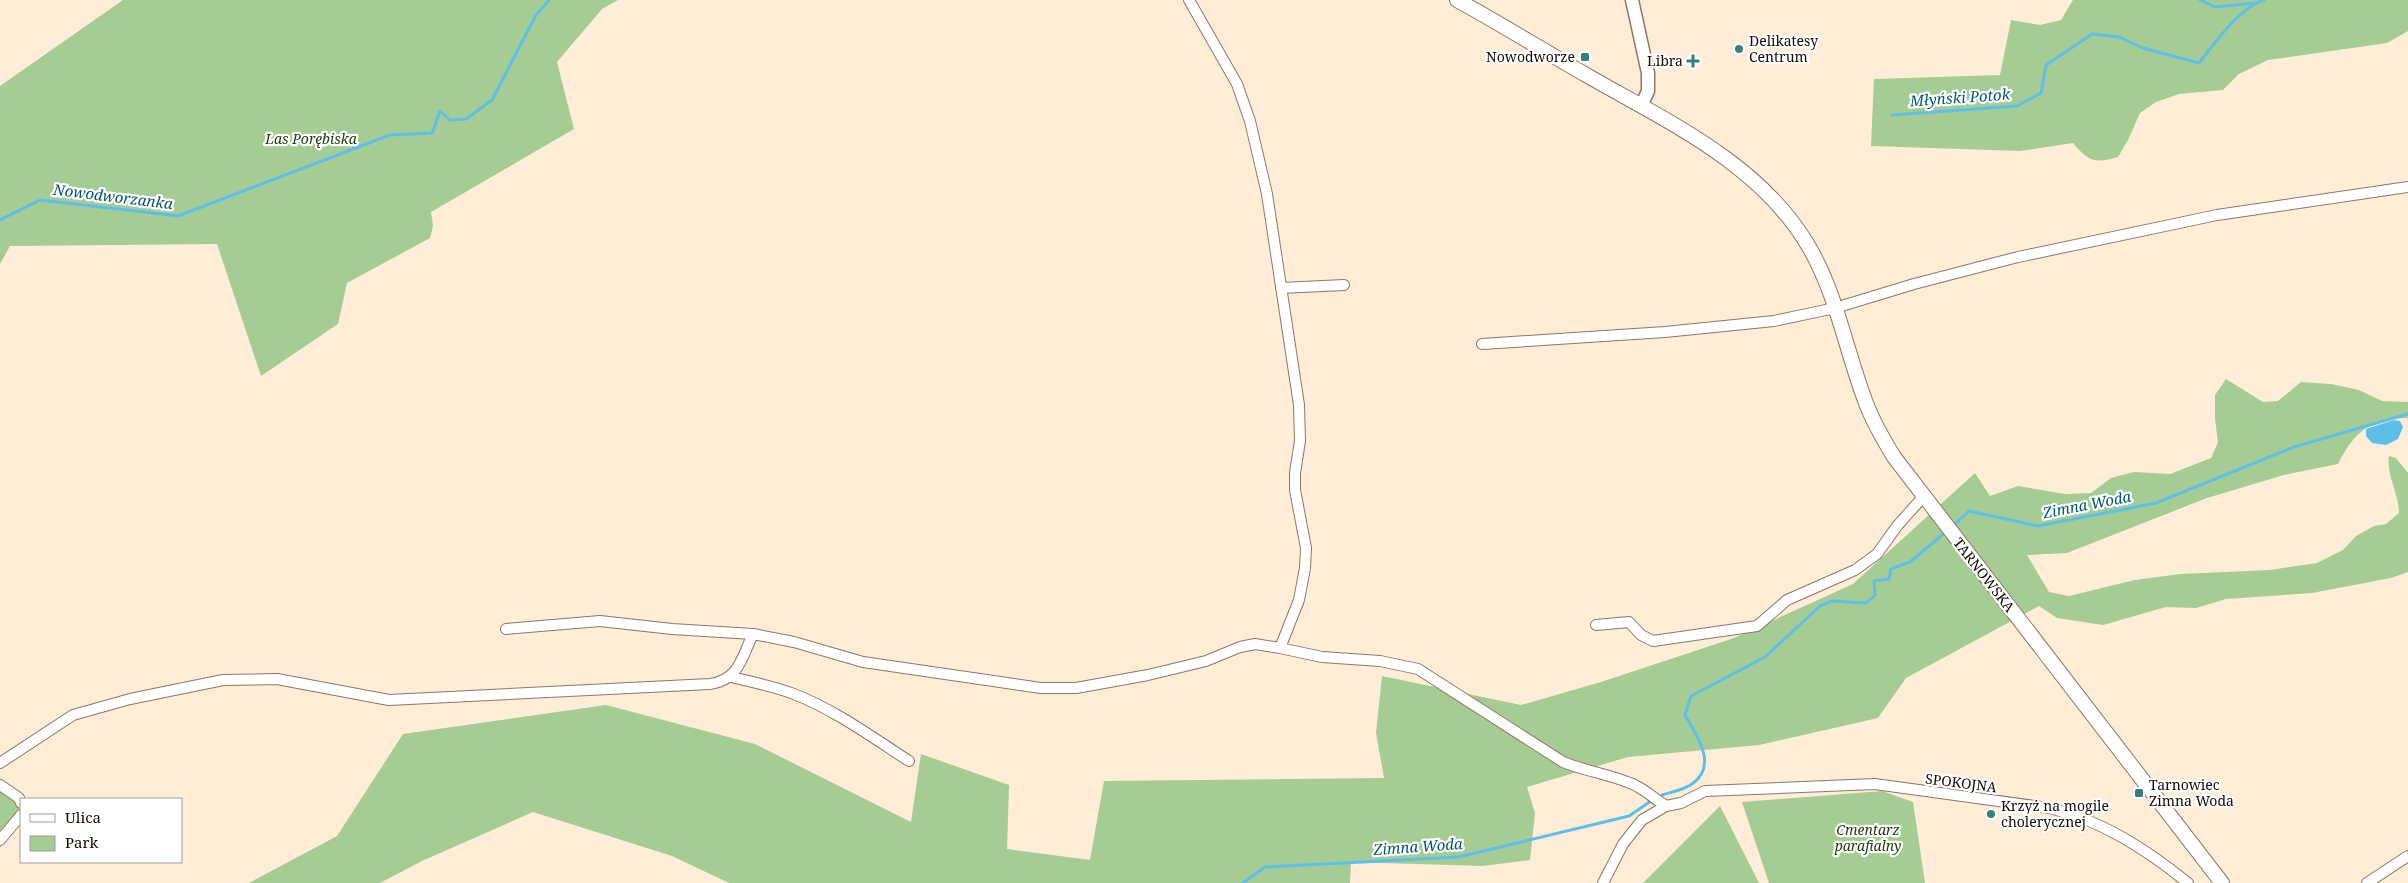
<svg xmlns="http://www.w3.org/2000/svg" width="2408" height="883" viewBox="0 0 2408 883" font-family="'Noto Serif',serif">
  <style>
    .green { fill: #a4cc93 }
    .water { fill: #5cbfe9 }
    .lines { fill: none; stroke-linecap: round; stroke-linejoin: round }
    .stream { stroke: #5cbfe9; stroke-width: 3 }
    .minor-casing { stroke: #8c7860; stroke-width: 12 }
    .tertiary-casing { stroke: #8c7860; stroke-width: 15 }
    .secondary-casing { stroke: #8c7860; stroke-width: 16 }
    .minor { stroke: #fff; stroke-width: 10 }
    .tertiary { stroke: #fff; stroke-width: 12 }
    .secondary { stroke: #fff; stroke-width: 14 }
    .poi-dot { fill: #367f7c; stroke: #fff; stroke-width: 2 }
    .labels { text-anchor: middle; stroke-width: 4.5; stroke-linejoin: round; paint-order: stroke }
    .poi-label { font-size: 14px; fill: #130c04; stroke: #fff; text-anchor: start }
    .park-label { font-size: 14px; font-style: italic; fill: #1b3a08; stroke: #fff }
    .street-label { font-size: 14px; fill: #130c04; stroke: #fff }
    .water-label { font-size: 15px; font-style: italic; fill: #005672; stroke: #fff }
  </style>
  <rect width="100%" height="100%" fill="#ffedd8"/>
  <g class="green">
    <path d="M123,0h495l-16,9 -45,53 17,67 -143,83 2,14 -3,12 -83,45 -9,41 -77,52 -44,-132 -207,2 -10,18v-178z"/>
    <path d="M2073,0h335v31l-21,12 -119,17 -29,14 -16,16 -44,4 -23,8 -16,11 -12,27 -10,17c-23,7 -30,4 -45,-14l-53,8 -149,-5 3,-67 126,-4 11,-55 29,5 21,-5z"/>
    <path d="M2226,379l37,23 15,-1 23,-19 30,2 28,6 23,11 26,1v16c-37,-1 -54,14 -70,46l-54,11 -77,23 -140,55 -40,2 22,37 20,4 66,-16 45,-6 90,-4 47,-7 26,-13 13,-14 18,-10 12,-2 13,-11c0,-19 -13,-39 -10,-57l7,2 12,15v99l-17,6 -79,15 -86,6 -30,9 -30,-1 -63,18 -46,-7 -18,-12 -133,72 -28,40 -119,27 -131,12 -101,30 8,26 -5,47 -48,6 -131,-4 -1,21h-621l-57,-27 -139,-44 -111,49 -42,22h-131l88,-47 66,-102 203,-29 149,39 156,78 10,-68 88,31 -2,64 83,11 14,-79 280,-3 -8,-45 6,-57 139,29 80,-23 133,-44 119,-54 122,-111 15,23 28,-10 47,8 26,-1 20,-15 23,-6 36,2 41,-16 7,-16 -3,-23v-24z"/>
    <path d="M0,783l21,20v12l-21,33z"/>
    <path d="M1882,791l31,11 12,81h-156l-27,-81z"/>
    <path d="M1720,806l39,77h-116z"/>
  </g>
  <path class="water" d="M2394,420l6,1 3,6 -5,12 -12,6 -14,-2 -6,-7v-7z"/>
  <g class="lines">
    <g class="stream">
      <path d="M2200,0l15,7 40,-4"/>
      <path d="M1892,115l125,-9 24,-13 5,-28 46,-31 27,3 24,11 56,15c15,-19 41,-56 65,-63"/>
      <path d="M0,220l40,-20 138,16 212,-81 42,-2 8,-22 10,9 16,-1 26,-19 44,-85 13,-15"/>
      <path d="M1952,527l17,-16 69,15 118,-23 138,-56 114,-33"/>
      <path d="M1662,795c9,-3 22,-5 30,-11 27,-19 4,-49 -7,-69l6,-19 74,-39 55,-51 12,-5 34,2 9,-8 -1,-14 15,-2 2,-10 19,-7 37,-31"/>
      <path d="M1243,883l22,-16 194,-10 170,-41 22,-15"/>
    </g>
    <g class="minor-casing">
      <g id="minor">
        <path d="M1281,288l63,-3"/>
        <path d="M1482,344l183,-12 109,-11 61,-13 79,-24 104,-27 199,-42 191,-28"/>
        <path d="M1596,625l33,-3 12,13 12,6 104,-15 30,-26 68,-30 22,-16 20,-28 26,-29"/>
        <path d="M506,629l94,-8 72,8 81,5 41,8 69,20 178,26h35l72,-13 58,-14 34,-14 15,-3 25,4 19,-48 6,-32 1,-20 -11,-58v-17l5,-32 -1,-36 -32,-211 -17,-73 -13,-37 -48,-84"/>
        <path d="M1280,648l42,9 58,4 38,8 145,93c22,9 45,12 67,21 14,5 24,16 36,23"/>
        <path d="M731,677c21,5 42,9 63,17 41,16 78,43 115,67"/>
        <path d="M0,763l73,-48 57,-16 93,-19 54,-1 112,21 321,-16c29,-4 32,-27 43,-50"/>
        <path d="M0,785l19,13 2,5"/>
        <path d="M0,840l21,-25"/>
        <path d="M1603,883l20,-39 19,-24 24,-14 15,-3 24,-12 170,-7 174,24c53,12 98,42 139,75"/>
        <path d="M2367,883l41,-27"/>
      </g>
    </g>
    <g class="tertiary-casing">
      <path id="tertiary" d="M1632,0l16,73v18l-7,15"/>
    </g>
    <g class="secondary-casing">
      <path id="secondary" d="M1457,0c44,24 87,51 131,76 80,46 173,88 221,171 28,48 37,104 57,156 7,19 17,36 28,54l328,426"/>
    </g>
    <use href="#minor" class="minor"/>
    <use href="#tertiary" class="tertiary"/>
    <use href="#secondary" class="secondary"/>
  </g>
  <g class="poi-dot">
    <circle cx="1739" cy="49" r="5"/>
    <rect x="1580" y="52" width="10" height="10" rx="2.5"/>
    <path d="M1690.5 53.5h5v5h5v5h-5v5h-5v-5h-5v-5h5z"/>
    <rect x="2134" y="788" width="10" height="10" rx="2.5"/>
    <circle cx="1991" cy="814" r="5"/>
  </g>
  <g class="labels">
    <g class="poi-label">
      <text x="1749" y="46">Delikatesy<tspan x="1749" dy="16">Centrum</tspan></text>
      <text x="1575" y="62" text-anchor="end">Nowodworze</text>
      <text x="1683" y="66" text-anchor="end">Libra</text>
      <text x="2149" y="790">Tarnowiec<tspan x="2149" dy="16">Zimna Woda</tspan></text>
      <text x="2001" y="811">Krzyż na mogile<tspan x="2001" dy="16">cholerycznej</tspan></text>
    </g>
    <g class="park-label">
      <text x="311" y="144">Las Porębiska</text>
      <text x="1868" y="835">Cmentarz<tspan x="1868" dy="16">parafialny</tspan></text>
    </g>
    <g class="street-label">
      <text transform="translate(1984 575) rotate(52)" y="5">TARNOWSKA</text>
      <text transform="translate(1961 783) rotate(7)" y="5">SPOKOJNA</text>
    </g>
    <g class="water-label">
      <text transform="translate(1960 98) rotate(-4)" y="5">Młyński Potok</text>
      <text transform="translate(113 197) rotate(7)" y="5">Nowodworzanka</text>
      <text transform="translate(2087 505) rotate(-11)" y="5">Zimna Woda</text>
      <text transform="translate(1418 847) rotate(-4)" y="5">Zimna Woda</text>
    </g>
  </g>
  <rect x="20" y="798" width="162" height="65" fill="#ffffff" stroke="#a19e9b"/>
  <rect x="30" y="814" width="25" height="8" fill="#ffffff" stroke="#a19e9b"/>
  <text x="65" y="823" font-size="15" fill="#130c04">Ulica</text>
  <rect x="30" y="836" width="25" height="15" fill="#a4cc93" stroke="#a19e9b"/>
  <text x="65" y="848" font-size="15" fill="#130c04">Park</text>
</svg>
